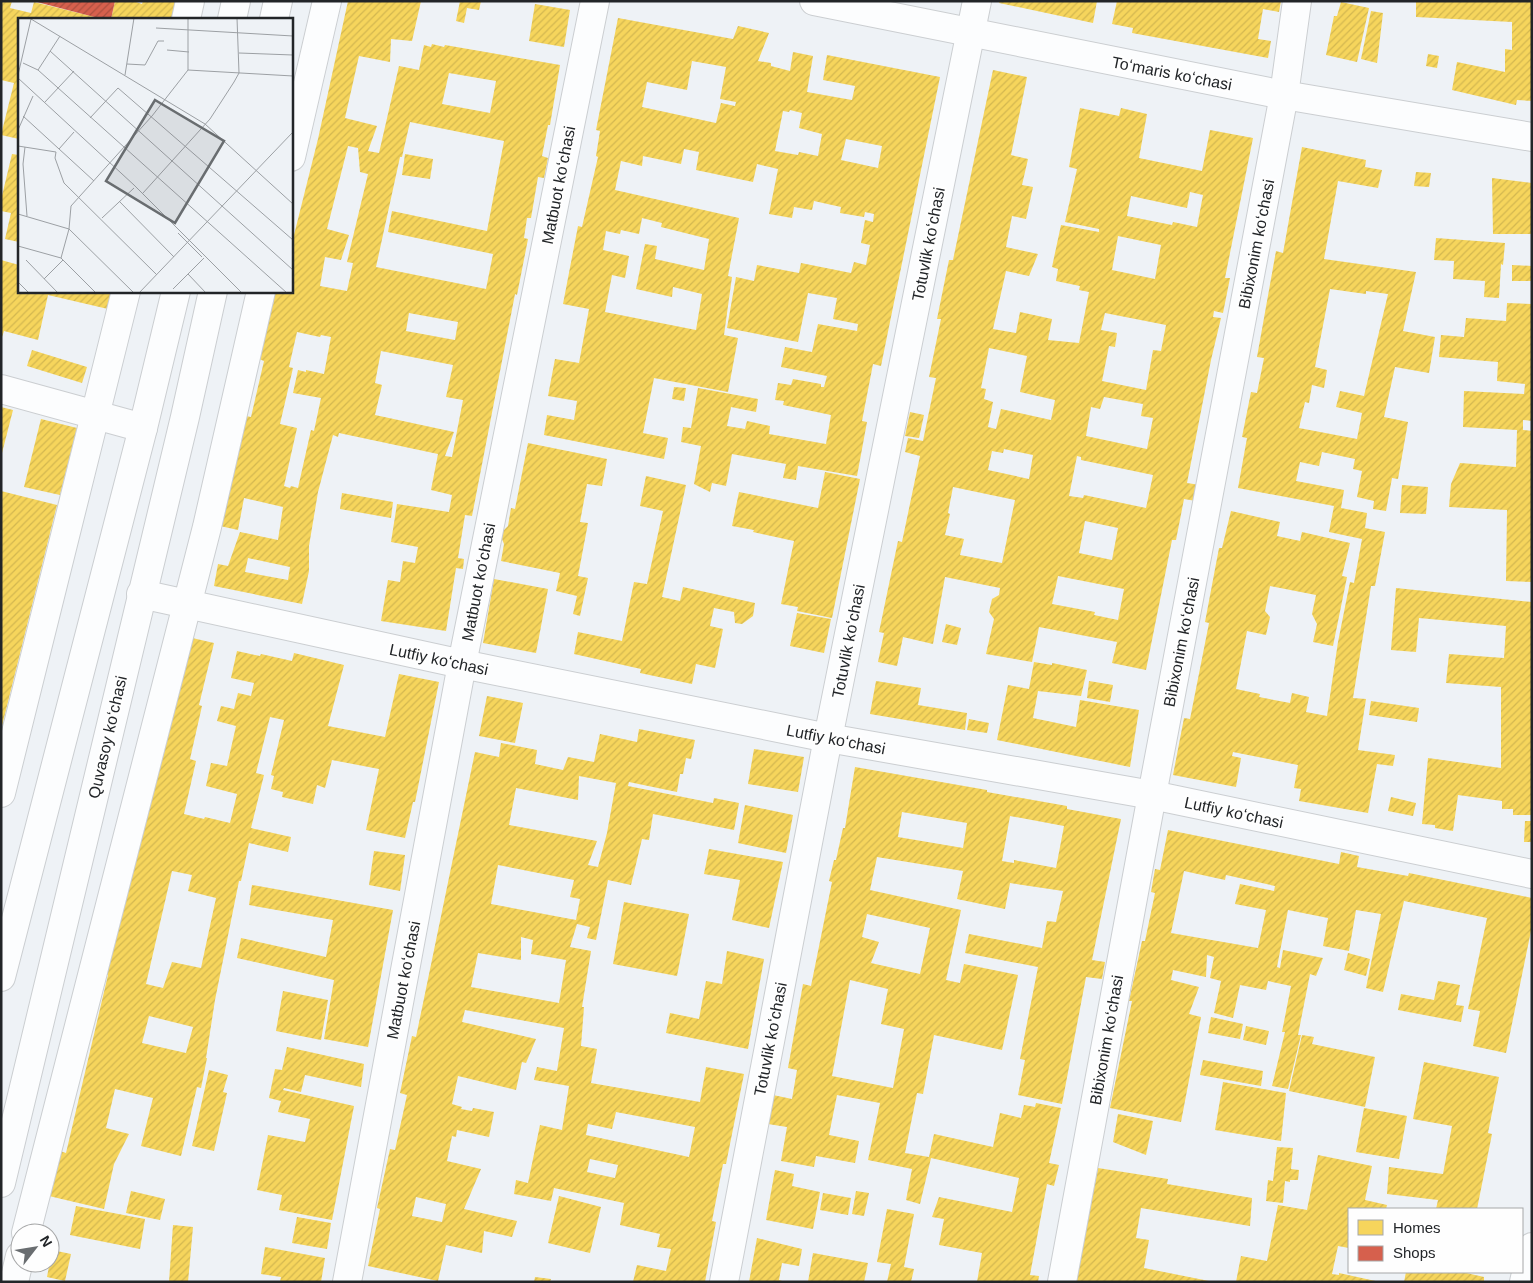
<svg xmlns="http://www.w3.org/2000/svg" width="1533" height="1283" viewBox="0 0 1533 1283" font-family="Arial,sans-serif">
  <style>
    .homes { fill: url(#homes-hatch); fill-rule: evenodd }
    .shops { fill: url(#shops-hatch) }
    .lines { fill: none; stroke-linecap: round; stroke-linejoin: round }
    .minor-casing { stroke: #cbced1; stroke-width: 30 }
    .major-casing { stroke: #cbced1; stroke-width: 30 }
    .minor { stroke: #fcfdfe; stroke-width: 28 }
    .major { stroke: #fcfdfe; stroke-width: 28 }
    .labels { text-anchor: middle; stroke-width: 5; stroke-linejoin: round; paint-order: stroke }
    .street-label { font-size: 16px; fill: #222528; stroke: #fefefe }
    .inset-road { fill: none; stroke: #9ca0a4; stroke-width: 1 }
    .view { fill: #696d70; fill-opacity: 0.15; stroke: #696d70; stroke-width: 2.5 }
    .inset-edge { fill: none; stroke: #222528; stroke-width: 2.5 }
  </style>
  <defs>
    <pattern id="homes-hatch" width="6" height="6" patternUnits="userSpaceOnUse" patternTransform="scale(1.25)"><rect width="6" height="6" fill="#f6d55c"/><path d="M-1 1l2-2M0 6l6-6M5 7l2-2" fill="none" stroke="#d3b750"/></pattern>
    <pattern id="shops-hatch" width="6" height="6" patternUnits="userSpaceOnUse" patternTransform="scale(1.25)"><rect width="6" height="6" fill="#d6604d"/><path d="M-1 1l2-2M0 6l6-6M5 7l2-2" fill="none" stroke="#ad4f40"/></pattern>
  </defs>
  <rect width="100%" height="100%" fill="#eef2f6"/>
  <g class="homes">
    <path d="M1,1h11l-2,7 21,5 3,-11 65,16 -80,1v120l-18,-4 13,-52 -13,-3z"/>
    <path d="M115,1h18l9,3 1,-3h35l-4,18h-63z"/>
    <path d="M348,1h73l-9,40 -21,-2 -1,23 -31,-6 -14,62 32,8 -9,25 11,2 20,-87 20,4 5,-25 7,2 1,-3 12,3 1,-2 115,20 -10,60h-2l-6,31 6,2 -4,20 -6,-1 -7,41h-4l-3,20 4,1 -11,56 -2,-1 -43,222 -7,-1 -7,43 6,1 -1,10 -7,-1 -10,63 -65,-10 7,-41 12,2 3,-21 12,2 3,-16 -27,-5 6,-38 52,8 3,-17 -21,-5 7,-36 -99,-21 -1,4 -5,-2 -15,57 -9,54v25l-7,33 -88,-18 4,-22 10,2 12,-34 38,8 5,-33 -39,-9 -6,32 -18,-4 21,-111 10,2 13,-56 -5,-2 12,-55 2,1 2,-14h16v-44l27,-108zM449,73l47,8 -6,32 -48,-9zM410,122l94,19 -17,90 -95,-20 -4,21 105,22 -7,35 -110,-22 24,-110h2zM348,146l10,2 2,24 8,2 -21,88 6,1 -6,28 -27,-5 5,-29 16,3 8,-25 -22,-6zM409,313l49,9 -3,18 -49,-9zM297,332l23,5 1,-2 10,2 -7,37 -18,-4v2l-8,-2 -5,23 28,5 -7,33 -3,-1 -13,58 -7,-2 -1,2 -6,-2 13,-58 -17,-4 13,-56 -4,-1zM381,351l72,14 -7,32 17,3 -11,57 -7,-1 9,-24 -79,-17 7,-30 -7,-2zM248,558l42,9 -2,13 -43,-8z"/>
    <path d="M460,1h21l-2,9 -12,-2 -3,15 -8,-2z"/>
    <path d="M1000,1h97l-4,22 -94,-20z"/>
    <path d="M1117,1h164l-2,11 -16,-3 -5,30 13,2 -3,17 -136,-25 1,-5 -21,-4z"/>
    <path d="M1416,1h116v100l-15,-1 -1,5 -64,-15 5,-28 48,10v-23l7,1v-28l-96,-5z"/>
    <path d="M1341,2l28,6 -12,54 -31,-7 8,-39h3z"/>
    <path d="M535,4l35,6 -6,37 -35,-6z"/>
    <path d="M1371,11l12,2 -6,50 -16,-4z"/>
    <path d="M618,18l115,21 5,-13 31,7 -11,28 13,2v3l19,5 3,-19 20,4 -6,36 45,8 3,-14 -32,-6 4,-25 113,22 -59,289 -8,-2 -11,57 5,1 -10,54 -59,-10 -2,14 -13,-2 3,-14 -54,-10 -6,32 -14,-3 -2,9 -16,-8 7,-38 -20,-4 2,-15 8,1 7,-40 60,11 -2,13 -25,-5 -4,19 18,3 2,-8 23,5 -1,8 57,10 5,-29 -48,-10 1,-4 -9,-1 3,-17 13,2 2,-6 28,5v3h3l3,-11 -46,-9 4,-20 27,5 6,-28 39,7 1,-7 -25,-5 4,-21 -29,-5 -10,49 -71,-14 9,-51 18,4 3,-16 42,8 2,-10 50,10 3,-11 12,3 4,-20 -9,-2 4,-23 8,2 1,-8 -9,-2 -1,5 -24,-4 1,-6 -27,-6 -2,9 -18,-3 -2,11 -23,-4 9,-45 -21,-5 -4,18 -57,-12 3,-18 -15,-3 -3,15 -38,-8 -1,10 -21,-5 -6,29 124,28 -11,58 4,1 -8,58 14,3 -10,54 -74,-14 -11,55 25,5 -4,21 -120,-24 3,-20 27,5 3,-19 -29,-5 7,-37 24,4 10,-54 -26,-5 15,-78 4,1 16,-70 -2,-1 4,-25 -4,-1zM692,61l34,6 -6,32 16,3 -1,4 -14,-3 -5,20 -74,-16 5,-25 40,8zM790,110l12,3 -3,15 23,6 -4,22 -19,-4 -1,3 -23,-4 8,-40 6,1zM846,139l36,7 -4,22 -37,-8zM642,218l20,5 -1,4 48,12 -5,31 -49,-11 2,-13 -12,-2 -9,45 36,8 1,-10 29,7 -6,36 -91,-18 7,-37 13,3 4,-22 -26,-6 3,-19 14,3 1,-4 18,4z"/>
    <path d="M1428,54l11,2 -2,12 -11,-2z"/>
    <path d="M993,70l34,7 -16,78 17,4 -6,26 11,2 -7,32 -14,-3 -6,31 32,7 -9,22 -23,-5 -13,58 23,4 4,-21 32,7 -4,21 31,3 10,-51 -10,-2 1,-4 -24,-5 2,-12 -6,-2 9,-42 38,7v-3l-34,-7 12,-53 -8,-2 11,-59 39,8 2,-8 26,6 -8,44 63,13 8,-41 43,8 -28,140h5l-7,35 -9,-2 -1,6 8,1 -10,42 -24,123 13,2 -4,16 -12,-2 -8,41h-4l-26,130 -34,-7 5,-21 -78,-15 -7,35 -46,-8 8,-35 -5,-7 3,-13 7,-4 1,-7 -55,-11 -12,67 -30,-7 -6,29 -19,-4 6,-29 -5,-1 19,-91 4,1 18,-86 -15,-4 3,-14 15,3 13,-63 -7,-1 12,-58h-4l12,-59h4zM1190,192l13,3 -6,32 -24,-5 -1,3 -45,-9 4,-20 56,12zM1118,236l43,9 -6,34 -43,-9zM1105,313l61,12 -5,26 -8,-1 -7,40 -44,-9 7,-35 6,1 2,-14 -16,-3zM989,348l38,8 -7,36 35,8 -4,20 -50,-11 -5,20 -8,-2 5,-25 -9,-3 2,-10 -5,-1zM1104,397l39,7 -2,12 12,2 -6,31 -61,-13 5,-29 9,2zM1004,449l29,6 -4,24 -41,-9 4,-19 11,2zM1077,456l4,1v3l72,15 -7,33 -62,-13 -1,3 -14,-2zM953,487l62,13 -13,63 -42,-8 4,-16 -19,-4 5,-21 -2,-1zM1085,521l33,7 -6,32 -33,-7zM1058,576l66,13 -6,31 -24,-5 1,-3 -43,-8z"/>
    <path d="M1302,147l64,13 -1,7 17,3 -4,18 -40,-7 -14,78 92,13 -13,59 32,6 -6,36 -34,-6 -11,50 24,5 -10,57 -6,-1 -6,33 -13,-2 1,-8 -17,-4 5,-26 -9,-2 2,-10 -33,-7 -3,14 -19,-4 -4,19 48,9 -3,18 26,5 -2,15 20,4 -10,54h-4l-18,112 13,1 -8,51 37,5 -2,11 -16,-2 -9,49 -69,-12 2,-12 -7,-1 4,-23 -65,-13 -1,4 9,2 -5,29 -63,-12 11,-57 6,1 19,-96 -4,-1 14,-74h3l9,-37 49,11 -3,14 23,5 2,-9 48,11 -8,33 5,1 -14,69 -20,-4 4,-18 -5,-10 4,-19 -46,-9 -5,25 5,6 -4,18 -19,-4 -11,58 24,5 -1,3 31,6 2,-10 17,4 -3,15 21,4 11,-74 12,-60 4,1 8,-44 -33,-7 5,-26 -96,-18 9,-50 -5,-1 9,-45 6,1 7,-35 -7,-1 19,-106 7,2zM1330,289l36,5v-3l22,3 -24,102 -24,-5 -4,16 26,6 -5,26 -58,-11 6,-26 4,1 3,-18 12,3 3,-18 -12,-3z"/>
    <path d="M12,154l7,1v87l-14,-3 6,-26 -10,-2v-11z"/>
    <path d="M405,154l28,5 -3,20 -28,-4z"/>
    <path d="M1416,172l15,1 -2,14 -15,-1z"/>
    <path d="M1492,178l40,5v51h-39z"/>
    <path d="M1436,238l69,5 -2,22 -2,-1 -2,34 -15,-1 1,-16 -32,-2 1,-18 -20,-1z"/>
    <path d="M1,260l18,5v26h94l-5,18 -60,-14 -10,45 -34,-9 -3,9z"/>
    <path d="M1512,265l20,1v15h-20z"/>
    <path d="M1507,303l25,1v117l-9,-1v10l9,1v151l-26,-1 1,-71 -58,-3 2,-23 9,-21 56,4 1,-37 -54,-3 1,-36 60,3 1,-10 -28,-3 1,-19 -59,-5 2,-22 23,2 2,-19 40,3z"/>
    <path d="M32,350l55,17 -5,16 -55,-17z"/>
    <path d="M674,387l12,1 -2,13 -12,-2z"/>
    <path d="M1,407l12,3 -11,43h-1z"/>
    <path d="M910,412l14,3 -5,23 -14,-2z"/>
    <path d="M41,419l36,9 -17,67 -36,-8z"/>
    <path d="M528,443l79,16 -5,27 -15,-2 -7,38 8,1 -10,53 10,2 -8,38 -7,-2 4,-18 -21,-5 4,-18 -59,-12 3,-17 -4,-10 8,-8 3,-18 4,1z"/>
    <path d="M825,472l35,7 -28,139 -35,-7 1,-4 -17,-3 13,-63 -41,-9 1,-2 -22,-4 7,-34 79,16z"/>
    <path d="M646,476l40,9 -24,112 18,4 3,-14 72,16 -2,13 -11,8 -7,-1 -1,-11 -20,-4 -4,18 13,3 -8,39 -19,-4 -4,20 -52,-11 1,-4 -67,-15 4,-22 44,9 12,-59 13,2 16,-73 -23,-5z"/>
    <path d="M1402,485l26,2 -2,27 -26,-1z"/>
    <path d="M1,491l56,14 -55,221h-1z"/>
    <path d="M342,493l51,9 -2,16 -51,-9z"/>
    <path d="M494,579l54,10 -12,64 -53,-10z"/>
    <path d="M1396,588l136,14v213h-19v-6h-11v-8l-44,-6 -5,36 -18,-3v-3l-13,-1 6,-66 73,10v-81l-55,-4 3,-29 55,4 2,-32 -87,-8 -3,34 -25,-2z"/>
    <path d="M797,613l34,6 -7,34 -34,-7z"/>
    <path d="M946,624l15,4 -4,17 -15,-3z"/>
    <path d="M188,637l26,6 -15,62 3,1 -12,53 6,2 -12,53 20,5 1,-2 25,6 7,-29 -31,-8 5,-23 16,3 9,-40 -19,-5 4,-15 13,3 4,-16 13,3 3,-13 -23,-5 6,-27 23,5 1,-2 31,7 2,-8 50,12 -16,61 57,11 14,-63 40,8 -24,120h-2l-8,36 -39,-8 13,-61 -47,-9 -7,28 -8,-3 -4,19 -31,-7 1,-5 -12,-3 3,-13 -3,-1 13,-55 -14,-3 -14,56 8,2 -13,53 40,9 -3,15 -39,-9 -8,38h-2l-24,119 -9,58h1l-6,30 -4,-1 -16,69 -40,-10 12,-48 -38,-9 -9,39 23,6 -15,30 -10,45 -55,-13 11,-45 6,2 42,-178 -3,-1zM172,871l20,4 -4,16 28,7 -15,70 -29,-6 -9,26 -17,-4zM149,1016l44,11 -7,26 -44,-10z"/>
    <path d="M1034,662l18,3v-2l35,7 -6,26 -43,-5 -5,27 43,9 4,-27 59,10 -9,57 -133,-27 11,-55 21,4z"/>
    <path d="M876,681l45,7 -3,17 49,8 -2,17 -95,-16z"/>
    <path d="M1089,681l24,4 -3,17 -23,-4z"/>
    <path d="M487,696l36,7 -8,40 -36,-7z"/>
    <path d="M1371,701l48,7 -2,14 -48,-7z"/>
    <path d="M969,719l20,4 -2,10 -20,-3z"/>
    <path d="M639,729l56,11 -4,19 -5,-1 -3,16h-3l-3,18 -48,-10 -1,4 85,17 1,-5 25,5 -5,27 -81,-16 -4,26 -7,-1 -11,46 -23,-5 -12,60 -9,-2 3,-11 -13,-3 -7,23 21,4 -9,56h2l-3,39 16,3 -6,34 109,19 6,-35 38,7 -18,90h-3l-11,57 4,1 -11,60h-72l4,-17 29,6 5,-22 -14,-2 3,-13 -40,-9 4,-22 -70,-15 -3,13 -37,-7 2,-14 12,3 12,-58 22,5 7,-44 -35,-6 3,-13 20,4 7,-43 -99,-18 -3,12 74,17 -10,24 -4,-1 -6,28 -58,-14 -6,28 10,3 -1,2 11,2 1,-3 21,4 -5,25 -32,-7 -1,7 -4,-1 -5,25 34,8 -17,40 53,12 -5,16 -28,-6 -2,22 -36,-8 -8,36 -70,-15 12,-57 -3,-1 13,-59 5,1 12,-55 -7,-2 12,-57 4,1 59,-285 24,5 2,-14 36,7 -2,14 28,6 5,-13 26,5 6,-28 37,8zM579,776l37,7 -9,50 -9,34 -10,-2 9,-24 -88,-16 7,-37 62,12zM498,865l76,15 -4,17 10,2 -4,21 -85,-16zM521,937l12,3 -2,14 35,6 -7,43 -88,-16 7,-34 43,7zM616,1112l79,15 -6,30 -103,-22 2,-11 24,5zM590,1159l28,6 -3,13 -28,-6zM416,1197l30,7 -4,18 -30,-6z"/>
    <path d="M754,749l50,8 -6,35 -50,-8z"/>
    <path d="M855,767l132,23v2l80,14v3l54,10 -29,141 13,2 -3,17 -16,-2 -24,127 -44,-9 7,-35 -5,-1 18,-92 -73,-14 4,-19 73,14 5,-27 9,1 7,-31 -53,-8 -5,26 -48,-10 6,-28 -86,-14 -7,33 91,20 -15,70 14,3 4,-19 54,11 -16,75 -68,-15 -11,59 -6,-1 -12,60 24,4 5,-23 59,13 7,-34 21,5 3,-13 11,2 1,-4 25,5 -12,55 10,2 -5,21 -7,-2 -17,91 9,1 -1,6h-61l5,-29 -43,-8 5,-26 -12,-2 7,-20 73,15 7,-34 -88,-20 -11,46 -14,-4 6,-31 -44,-9 12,-57 -43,-8 -8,40 30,6 -4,22 -39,-7 -2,11 -33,-6 6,-34 -19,-3 5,-29 19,4 5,-29 -9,-2 15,-84 8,2 21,-104 -3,-1 5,-21h2l7,-32h2zM902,812l65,11 -4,25 -65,-11zM1010,816l54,10 -8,42 -42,-8v3l-12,-2zM867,914l63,14 -10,46 -49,-11 8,-21 -17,-5zM850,980l38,9 -7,35 23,5 -11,59 -61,-12z"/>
    <path d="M1391,797l25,6 -3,13 -25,-5z"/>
    <path d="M745,805l48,10 -7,38 -48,-10z"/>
    <path d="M1525,821h7v21h-8z"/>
    <path d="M1168,830l171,34 2,-12 18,4 -2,11 51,9 1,-3 123,25v28l-26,127 -33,-7 7,-35 -12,-2 19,-91 -83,-17 -21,91 -17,-4 15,-74 -25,-4 -7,41 -26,-5 5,-28 -40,-8 -11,57 3,1 3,-18 40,8 -7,18 -6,-2 -12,61h3l-13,54 -16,-3 13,-54h-3l9,-46 -23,-5 -2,9 -26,-5 -7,33 -19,-5 7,-32 -11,-3 4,-21 -7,-2 -1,22 -33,-7 -2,10 28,7 -10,27 12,3 -20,105 -71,-14 22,-107h-3l13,-60h3l10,-48 -4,-1 4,-23 5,1zM1184,871l41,9 1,-5 49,11 -1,5 -34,-7 -5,20 31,6 -8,38 -87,-15z"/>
    <path d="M709,849l74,13 -14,66 -37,-8 8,-40 -36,-6z"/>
    <path d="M374,851l31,4 -5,36 -31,-6z"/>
    <path d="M252,885l141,25 -25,137 -44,-8 10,-59 -97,-22 4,-20 85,19 7,-37 -84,-15z"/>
    <path d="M624,902l65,12 -12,62 -64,-12z"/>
    <path d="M727,951l37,8 -16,90 -82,-16 4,-20 29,6 7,-38 16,3z"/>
    <path d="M1348,953l22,6 -4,17 -22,-6z"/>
    <path d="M1438,981l22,4 -4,20 8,1 -3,16 -63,-12 3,-16 33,6z"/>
    <path d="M283,991l45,9 -7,40 -45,-9z"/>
    <path d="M1211,1017l32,7 -3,15 -32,-6z"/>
    <path d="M1246,1026l23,5 -3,14 -23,-5z"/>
    <path d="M1302,1035l12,2 -2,7 63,13 -10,50 -76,-16z"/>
    <path d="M287,1047l77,17 -3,23 -56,-12 -4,17 -17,-4 -1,2 71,16 -22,114 -53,-10 3,-15 -25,-5 11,-55 37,7 5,-23 -32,-7 3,-11 -12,-3 6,-29 7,1z"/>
    <path d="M1203,1060l60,11 -2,15 -61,-11z"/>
    <path d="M1424,1062l75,15 -11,56 4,1 -15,75h-41l2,-9 -51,-6 2,-27 54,7 9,-48 -39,-7z"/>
    <path d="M209,1070l19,5 -5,17 4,1 -13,58 -22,-5z"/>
    <path d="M1223,1082l63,11 -5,48 -66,-11z"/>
    <path d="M1364,1108l43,8 -8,43 -43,-7z"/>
    <path d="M1118,1114l35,7 -7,34 -33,-13z"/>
    <path d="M1277,1147l16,1 -2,21 8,1 -1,10h-8v2l-5,-1 -2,22 -17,-2 2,-21 5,1z"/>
    <path d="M1318,1155l54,11 -7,34 22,5 -1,4h-37v39l-11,-2 -6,28 7,1v-2l41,9h-144l5,-26 26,5 11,-56 29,5z"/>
    <path d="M1098,1168l70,11 -1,5 85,14 -2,28 -109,-18 -5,30 13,2 -5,28 70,14h-138z"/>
    <path d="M775,1170l19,4 -2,12 28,6 -7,37 -47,-9z"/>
    <path d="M131,1191l34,8 -5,21 -34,-7z"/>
    <path d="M856,1191l13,2 -5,23 -12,-2z"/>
    <path d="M823,1193l28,5 -3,17 -28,-5z"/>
    <path d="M559,1196l42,11 -11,46 -42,-10z"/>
    <path d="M76,1206l69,13 -5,30 -70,-14z"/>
    <path d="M887,1209l27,5 -10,53 10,2 -3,13h-24l4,-18 -14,-2z"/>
    <path d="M297,1217l34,6 -4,26 -35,-6z"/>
    <path d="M173,1225l20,2 -5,55h-19z"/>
    <path d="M757,1238l45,11 -3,17 -17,-3 -3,17 6,2h-36z"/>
    <path d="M265,1247l60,11 -4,24h-41l1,-5 -20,-3z"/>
    <path d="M52,1250l19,4 -6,27 -18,-4z"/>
    <path d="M813,1253l55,10 -4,19h-56z"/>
    <path d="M1406,1272h56l22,5v5h-80z"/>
    <path d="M535,1277l16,2 -1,3h-16z"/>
  </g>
  <path class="shops" d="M33,1h82l-4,18h-9z"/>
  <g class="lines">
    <g class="minor-casing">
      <g id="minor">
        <path d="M814,1l470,94 248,42"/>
        <path d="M186,19l4,-18"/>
        <path d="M291,157l36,-156"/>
        <path d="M1,389l142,39"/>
        <path d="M141,594l321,70 366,74 324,57 380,79"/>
        <path d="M1,793l125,-502"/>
        <path d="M26,1233l181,-706 54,-236"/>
        <path d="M14,1282l6,-26"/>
        <path d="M347,1282l115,-618 133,-663"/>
        <path d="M724,1282l104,-544 149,-737"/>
        <path d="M1062,1282l90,-487 132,-700 13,-94"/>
        <path d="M1524,1282l8,-35"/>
      </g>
    </g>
    <g class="major-casing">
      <g id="major">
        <path d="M232,19l4,-18"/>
        <path d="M274,19l4,-18"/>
        <path d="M1,977l142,-549 33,-137"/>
        <path d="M1,1183l184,-766 28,-126"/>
      </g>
    </g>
    <use href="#minor" class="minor"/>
    <use href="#major" class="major"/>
  </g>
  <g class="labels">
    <g class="street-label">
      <text transform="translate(1172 73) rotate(11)" y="6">Toʻmaris koʻchasi</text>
      <text transform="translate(558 185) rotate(-79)" y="6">Matbuot koʻchasi</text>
      <text transform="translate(928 244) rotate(-79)" y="6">Totuvlik koʻchasi</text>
      <text transform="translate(1256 244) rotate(-79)" y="6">Bibixonim koʻchasi</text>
      <text transform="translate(478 582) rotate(-79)" y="6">Matbuot koʻchasi</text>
      <text transform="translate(848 641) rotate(-79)" y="6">Totuvlik koʻchasi</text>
      <text transform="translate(1181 642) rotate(-79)" y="6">Bibixonim koʻchasi</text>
      <text transform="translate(439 659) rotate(12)" y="6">Lutfiy koʻchasi</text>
      <text transform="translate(107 737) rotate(-77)" y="6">Quvasoy koʻchasi</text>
      <text transform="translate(836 739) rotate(11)" y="6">Lutfiy koʻchasi</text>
      <text transform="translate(1234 812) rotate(12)" y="6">Lutfiy koʻchasi</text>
      <text transform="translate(403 980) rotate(-79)" y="6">Matbuot koʻchasi</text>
      <text transform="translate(770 1039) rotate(-79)" y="6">Totuvlik koʻchasi</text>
      <text transform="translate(1106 1040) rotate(-80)" y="6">Bibixonim koʻchasi</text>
    </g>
  </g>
  <g transform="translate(18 18)">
    <rect width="275" height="275" fill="#eef2f6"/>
    <path class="inset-road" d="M13,1l174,105 88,80M138,10l137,8M149,32l22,2M32,33l243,219M221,35l54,2M5,45l15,7 249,223M109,46l18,1 13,-24h6M20,52l22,-34M170,52l105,6M0,57l13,-56M107,57l9,-57M0,60l116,107 108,108M27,84l29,-31M5,98l71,65M72,100l28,-30 175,152M0,112l15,-34M0,128l38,6M7,129l-2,17 4,52M41,131l15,-17M38,134l-1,6 9,25 93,92M125,175l67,-74 24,-37 5,-9 -2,-55M101,183l55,56M0,196l51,15 65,64M84,200l32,-30M160,215l24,24M0,228l43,12 35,35M43,240l8,-29 2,-23 81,-90 36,-46v-52M8,242l32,33M170,256l18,19M26,261l19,-19M0,264l11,11M155,271l31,-31M121,275l154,-161"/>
    <path class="view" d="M137,82l69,41 -49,82 -69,-42z"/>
    <rect width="275" height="275" class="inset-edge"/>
  </g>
  <rect width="1533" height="1283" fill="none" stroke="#222528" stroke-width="5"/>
  <rect x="1348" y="1208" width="175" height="65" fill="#fefefe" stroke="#a6a7a8"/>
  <rect x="1358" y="1220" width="25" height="15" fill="#f6d55c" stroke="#a6a7a8"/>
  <text x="1393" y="1233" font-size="15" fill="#222528">Homes</text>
  <rect x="1358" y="1246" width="25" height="15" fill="#d6604d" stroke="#a6a7a8"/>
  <text x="1393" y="1258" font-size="15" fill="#222528">Shops</text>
  <g transform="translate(35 1248) rotate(59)"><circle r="24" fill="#fefefe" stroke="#a6a7a8"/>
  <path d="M0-4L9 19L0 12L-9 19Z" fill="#696d70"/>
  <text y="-8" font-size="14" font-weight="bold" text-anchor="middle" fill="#222528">N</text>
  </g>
</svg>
